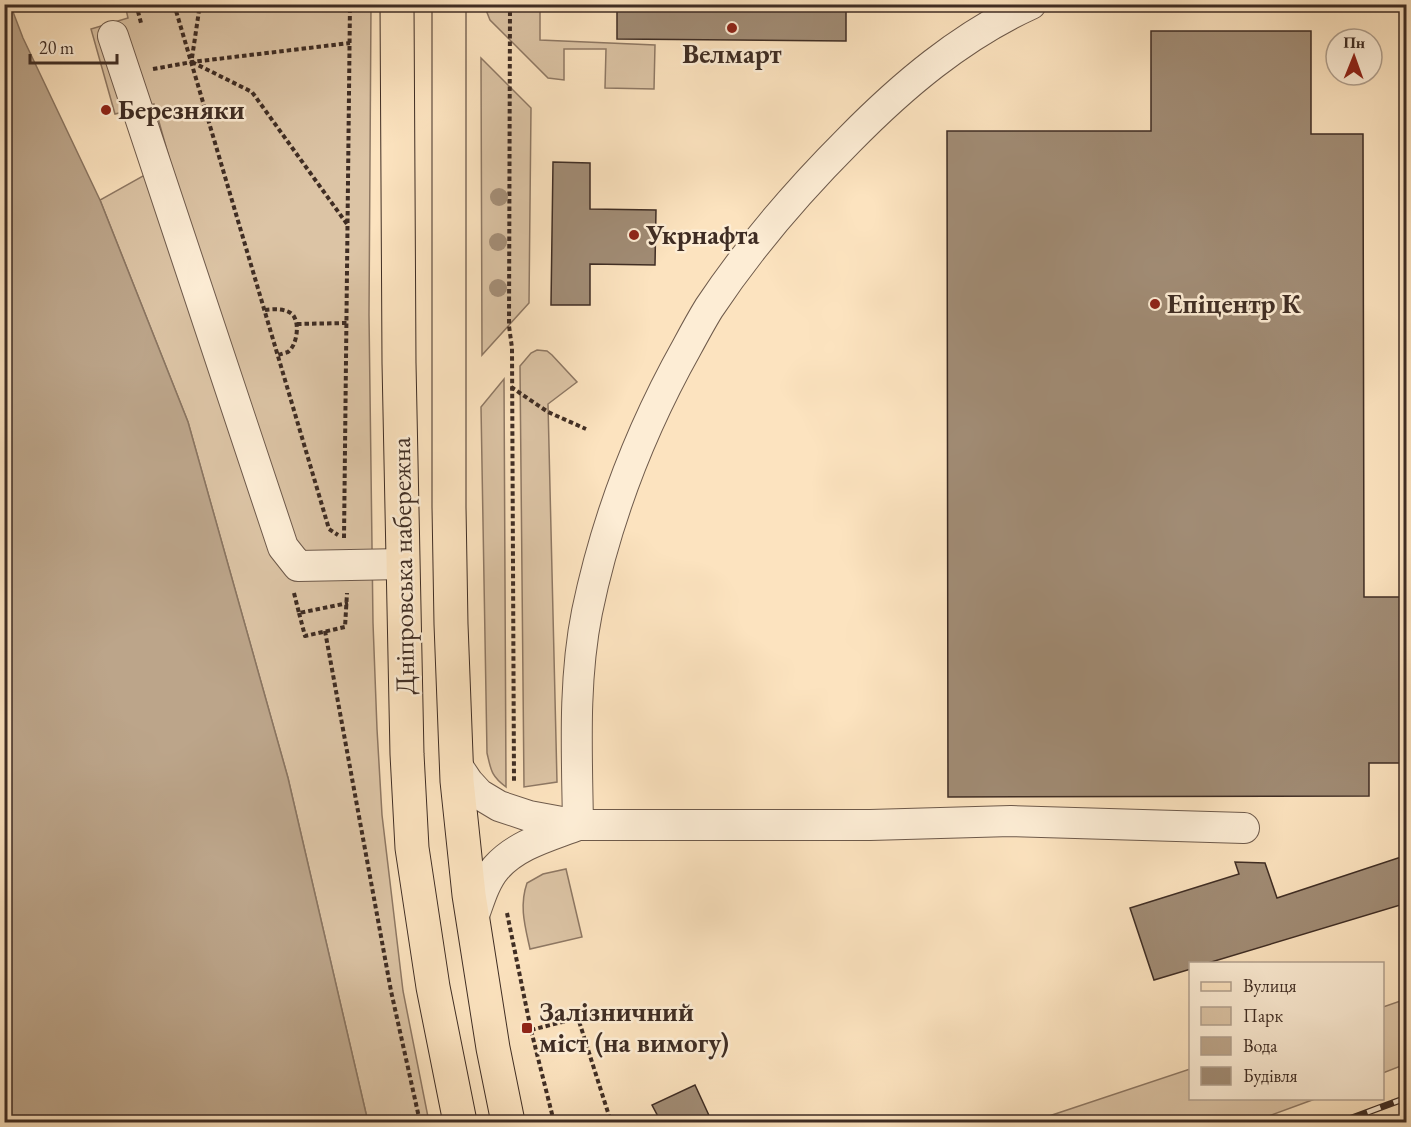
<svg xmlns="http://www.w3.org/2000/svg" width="1411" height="1127" viewBox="0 0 1411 1127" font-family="'EB Garamond',serif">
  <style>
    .green { fill: #dcc4a5; stroke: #8e7864; stroke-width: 1.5 }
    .water { fill: #bca58a; stroke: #8a7561; stroke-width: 1.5 }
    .building { fill: #a18c75; stroke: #3f2d24; stroke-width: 1.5 }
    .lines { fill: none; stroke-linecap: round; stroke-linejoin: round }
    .minor-casing { stroke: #6e5a4b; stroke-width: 32 }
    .major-casing { stroke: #3f2d24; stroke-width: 35 }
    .path { stroke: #3f2d24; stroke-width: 4; stroke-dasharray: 4.5 3; stroke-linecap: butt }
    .minor { stroke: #fdedd5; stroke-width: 30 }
    .major { stroke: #fce3bf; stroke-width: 33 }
    .rail-casing { stroke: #3f2d24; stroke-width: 7 }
    .rail { stroke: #fdedd5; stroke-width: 4.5; stroke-dasharray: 14; stroke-linecap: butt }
    .tree { fill: #a58f78 }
    .poi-dot { fill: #8f2418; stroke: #fdedd5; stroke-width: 2 }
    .labels { text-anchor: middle; stroke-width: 5; stroke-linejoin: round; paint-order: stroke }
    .poi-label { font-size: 27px; font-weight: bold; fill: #3f2d24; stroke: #fdedd5; text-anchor: start }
    .street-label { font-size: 27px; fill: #3f2d24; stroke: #fdedd5 }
  </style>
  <rect width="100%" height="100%" fill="#fce3bf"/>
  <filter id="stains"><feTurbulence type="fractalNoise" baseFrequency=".00333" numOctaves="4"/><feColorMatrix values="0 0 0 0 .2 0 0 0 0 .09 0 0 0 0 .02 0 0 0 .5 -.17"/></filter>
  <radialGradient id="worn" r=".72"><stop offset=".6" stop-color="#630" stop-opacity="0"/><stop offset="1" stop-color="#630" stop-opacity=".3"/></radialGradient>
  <g class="green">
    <path d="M125,5h246l-2,310 4,308 4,106 5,86 21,176 26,131h-61l-80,-344 -100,-356 -88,-222 70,-39 -16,-57 -39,10 -24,-85 37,-11z"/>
    <path d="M484,5h56v35l115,5 -1,44 -49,-1 1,-39h-42v31l-16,-2 -58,-58z"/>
    <path d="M481,58l50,50 -2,195 -47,52z"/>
    <path d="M537,350l10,1 5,4 25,27 -29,22 9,378 -33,5 -4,-421 11,-13z"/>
    <path d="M504,379l2,408c-15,-11 -15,-17 -19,-34l-6,-346z"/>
    <path d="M566,869l16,68 -52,12c-5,-23 -11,-43 -3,-66l16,-9z"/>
    <path d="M1406,999v65l-23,9v-66z"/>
    <path d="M1190,1069v29l125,1 -63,23h-221z"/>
  </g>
  <path class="water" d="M10,4l13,34 77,162 88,222 100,356 80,344h-363l-1,-1117z"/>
  <g class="building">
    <path d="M617,4h229v37l-229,-2z"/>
    <path d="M1151,31h160v103h52l1,463h43v166h-38v33l-421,1 -1,-666h204z"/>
    <path d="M553,162l37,1v46l66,1 -1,55 -65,-1v41h-39z"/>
    <path d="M1407,855v48l-199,60h-17v6l-37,11 -24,-72 109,-34 -4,-12 30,1 12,35z"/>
    <path d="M695,1085l17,37h-51l-9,-17z"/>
  </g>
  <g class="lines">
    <g class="minor-casing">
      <g id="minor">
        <path d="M113,36l170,511 15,19 105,-2"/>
        <path d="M456,764l12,18 11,12 20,12 30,10 49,9h292l141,-4 233,7"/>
        <path d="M578,825c-1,-70 -5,-143 9,-213 19,-92 54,-183 100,-265 7,-13 14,-26 22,-39 40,-60 88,-116 140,-168 53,-54 112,-104 182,-136"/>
        <path d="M473,918c6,-16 11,-36 23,-50 21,-24 54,-32 82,-43"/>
      </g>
    </g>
    <g class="major-casing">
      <g id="major">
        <path d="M397,4l2,359 8,391 5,94 21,139 27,135"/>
        <path d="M449,4v503l2,117 6,157 12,114 24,153 15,74"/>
      </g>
    </g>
    <g class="path">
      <path d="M136,4l5,19"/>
      <path d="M174,4l155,525 9,6"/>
      <path d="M510,4l-1,322 3,22 2,433"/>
      <path d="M192,58l8,-54"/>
      <path d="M192,62l60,30 95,132"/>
      <path d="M153,69l39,-7 158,-19"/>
      <path d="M265,310c9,-1 21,-2 28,5 7,9 4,30 -5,37 -3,1 -7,2 -10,3"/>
      <path d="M297,324l50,-1"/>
      <path d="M511,387l37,25 38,17"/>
      <path d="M344,538l6,-534"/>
      <path d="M294,593l5,20 49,-10"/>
      <path d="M299,613l6,23 40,-9 2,-34"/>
      <path d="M325,631l66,360 29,131"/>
      <path d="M507,913l24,117 23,92"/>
      <path d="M531,1030l47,-12 33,104"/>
    </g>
    <use href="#minor" class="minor"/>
    <use href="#major" class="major"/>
    <g class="rail-casing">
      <g id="rail">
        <path d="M1341,1122l65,-24"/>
        <path d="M1396,1122l10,-3"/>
      </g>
    </g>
    <use href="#rail" class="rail"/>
  </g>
  <g class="tree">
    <circle cx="499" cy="197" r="9"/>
    <circle cx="498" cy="242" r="9"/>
    <circle cx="498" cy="288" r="9"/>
  </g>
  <g class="poi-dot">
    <circle cx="732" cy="28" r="6"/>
    <circle cx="106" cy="110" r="6"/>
    <circle cx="634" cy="235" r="6"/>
    <circle cx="1155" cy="304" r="6"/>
    <rect x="521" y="1022" width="12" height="12" rx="3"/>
  </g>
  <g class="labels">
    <g class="poi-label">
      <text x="732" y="63" text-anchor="middle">Велмарт</text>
      <text x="118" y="119">Березняки</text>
      <text x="646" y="244">Укрнафта</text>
      <text x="1167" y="313">Епіцентр К</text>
      <text x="539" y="1021">Залізничний<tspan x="539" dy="31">міст (на вимогу)</tspan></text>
    </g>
    <g class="street-label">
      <text transform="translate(403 566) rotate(-91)" y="9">Дніпровська набережна</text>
    </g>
  </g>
  <rect width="1411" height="1127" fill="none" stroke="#fce3bf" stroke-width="24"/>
  <rect x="6" y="6" width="1399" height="1115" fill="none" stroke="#3f2d24" stroke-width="3"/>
  <rect x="12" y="12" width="1387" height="1103" fill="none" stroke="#3f2d24" stroke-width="1.5"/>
  <rect x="1189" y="962" width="195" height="138" fill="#fdedd5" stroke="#b1a08e" stroke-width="1.5"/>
  <rect x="1201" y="982" width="30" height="9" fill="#fce3bf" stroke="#b1a08e" stroke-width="1.5"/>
  <text x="1243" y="992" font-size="18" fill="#3f2d24">Вулиця</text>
  <rect x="1201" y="1007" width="30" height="18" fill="#dcc4a5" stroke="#b1a08e" stroke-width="1.5"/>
  <text x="1243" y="1022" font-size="18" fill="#3f2d24">Парк</text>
  <rect x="1201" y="1037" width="30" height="18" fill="#bca58a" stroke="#b1a08e" stroke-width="1.5"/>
  <text x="1243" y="1052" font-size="18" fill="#3f2d24">Вода</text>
  <rect x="1201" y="1067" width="30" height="18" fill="#a18c75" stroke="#b1a08e" stroke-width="1.5"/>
  <text x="1243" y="1082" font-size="18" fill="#3f2d24">Будівля</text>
  <g transform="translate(1354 57) rotate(1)"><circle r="28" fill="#fdedd5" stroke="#b1a08e" stroke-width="1.5"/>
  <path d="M0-4.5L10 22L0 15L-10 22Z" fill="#8f2418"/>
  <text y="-9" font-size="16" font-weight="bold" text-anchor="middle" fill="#3f2d24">Пн</text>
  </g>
  <path d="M30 54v9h87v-9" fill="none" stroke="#3f2d24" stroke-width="3"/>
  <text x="39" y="54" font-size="18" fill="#3f2d24" stroke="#fdedd5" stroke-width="4.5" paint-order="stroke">20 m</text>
  <rect width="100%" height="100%" filter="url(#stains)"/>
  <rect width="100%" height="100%" fill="url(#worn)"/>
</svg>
